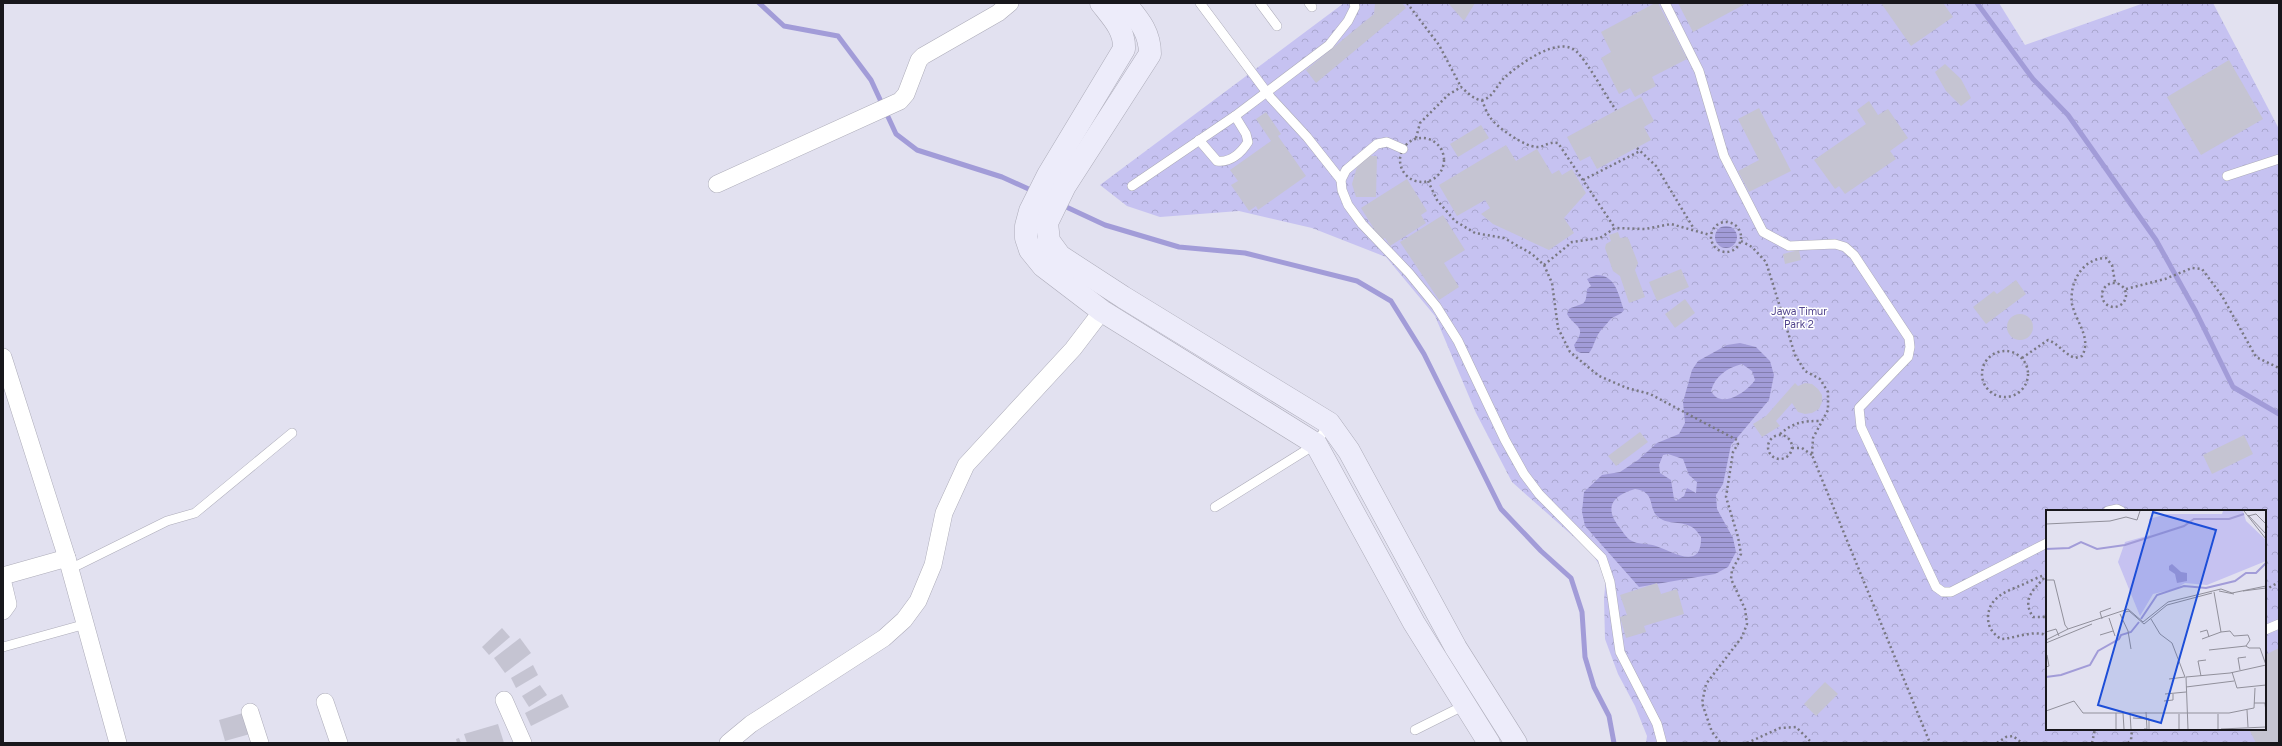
<svg xmlns="http://www.w3.org/2000/svg" width="2282" height="746" viewBox="0 0 2282 746" font-family="Figtree,sans-serif">
  <style>
    .forest { fill: url(#forest-crowns); fill-rule: evenodd }
    .water { fill: url(#water-rules); fill-rule: evenodd }
    .lines { fill: none; stroke-linecap: round; stroke-linejoin: round }
    .stream { stroke: #a29cd8; stroke-width: 5 }
    .building { fill: #c5c4d2 }
    .lane-casing { stroke: #adacb9; stroke-width: 10 }
    .street-casing { stroke: #adacb9; stroke-width: 18 }
    .secondary-casing { stroke: #adacb9; stroke-width: 23 }
    .path { stroke: #797882; stroke-width: 2.5; stroke-dasharray: 2 3; stroke-linecap: butt }
    .lane { stroke: #fff; stroke-width: 9 }
    .street { stroke: #fff; stroke-width: 17 }
    .secondary { stroke: #edecfa; stroke-width: 22 }
    .labels { text-anchor: middle; stroke-width: 3; stroke-linejoin: round; paint-order: stroke }
    .park-label { font-size: 11px; fill: #51448d; stroke: #fff }
    .inset-river { fill: none; stroke: #a29cd8; stroke-width: 2 }
    .inset-road { fill: none; stroke: #91909b; stroke-width: 1 }
    .view { fill: #1d4ed8; fill-opacity: 0.15; stroke: #1d4ed8; stroke-width: 2 }
    .inset-edge { fill: none; stroke: #18171c; stroke-width: 2 }
  </style>
  <defs>
    <pattern id="forest-crowns" width="20" height="18" patternUnits="userSpaceOnUse"><rect width="20" height="18" fill="#c6c2f1"/><path d="M2 6a3 3 0 1 1 6 0M12 15a3 3 0 1 1 6 0" fill="none" stroke="#a9a6ce"/></pattern>
    <pattern id="water-rules" width="6" height="5" patternUnits="userSpaceOnUse"><rect width="6" height="5" fill="#a29cd8"/><path d="M0 2.5h6" fill="none" stroke="#837eae"/></pattern>
  </defs>
  <rect width="100%" height="100%" fill="#e2e1f0"/>
  <path class="forest" d="M1344,3h655l26,42 119,-42h69l66,126v614h-633l1,-7 -12,-30 -17,-32 -13,-35 -1,-40 2,-23 -14,-23 -80,-71 -36,-69 -41,-97 -49,-59 -74,-29 -73,-17 -79,6 -33,-11 -27,-21zM2047,511h218v218h-218z"/>
  <g class="water">
    <circle cx="1726" cy="237" r="11"/>
    <path d="M1596,275c20,0 22,19 28,35 -4,6 -10,5 -15,11 -4,5 -11,11 -13,18 -3,6 -3,9 -7,14h-8l-5,-2 -2,-6c14,-19 1,-17 -7,-31l2,-5c14,-7 17,-1 18,-20l4,-3 -4,-7z"/>
    <path d="M1740,343l16,4 14,14 4,14 -5,25 -38,45 -8,39 -7,11 1,14 16,29 3,14 -8,15 -13,7 -76,13 -54,-61 -3,-14 2,-20 18,-17 18,-3 18,-12 19,-17 22,-9 6,-11 -2,-21 9,-32 6,-9 29,-16zM1742,364l10,7 3,9c-8,12 -34,30 -44,11 4,-15 16,-23 31,-27zM1668,454l15,5 6,16 8,7 -1,11 -9,-5 -3,8 -8,5 -2,-2 -3,-19 -11,-7 -1,-8 4,-10zM1635,489c21,3 13,18 22,27 9,9 23,5 33,10 5,2 8,7 11,11 1,34 -28,15 -45,9 -9,-3 -18,-1 -26,-6 -4,-3 -7,-8 -10,-12 -16,-20 -9,-32 15,-39z"/>
  </g>
  <g class="lines">
    <g class="stream">
      <path d="M759,3l25,23 54,10 33,44 25,54 21,16 85,27 31,14"/>
      <path d="M1977,3l56,76 35,36 88,125 40,72 37,75 46,27"/>
      <path d="M1062,205l43,20 74,22 66,6 112,28 34,20 33,53 77,155 40,42 30,27 11,34 3,45 9,30 15,29 5,27"/>
    </g>
  </g>
  <g class="building">
    <path d="M1375,3h27l4,5 -90,75 -10,-13 68,-56z"/>
    <path d="M1448,3h27l-11,18z"/>
    <path d="M1655,3h3l29,56 -35,18 4,9 -21,11 -5,-9 -11,6 -18,-36 10,-6 -10,-20z"/>
    <path d="M1678,3h69l-54,29z"/>
    <path d="M1881,3h62l10,14 -42,29z"/>
    <path d="M2229,60l34,59 -62,36 -34,-58z"/>
    <path d="M1945,64l16,15 10,19 -10,8 -15,-15 -11,-19z"/>
    <path d="M1641,97l13,24 -10,6 7,13 -54,29 -7,-13 -10,5 -13,-24z"/>
    <path d="M1869,101l9,14 10,-6 20,29 -18,13 6,8 -51,35 -6,-8 -4,3 -21,-29 52,-36 -9,-14z"/>
    <path d="M1759,108l32,63 -42,21 -11,-21 21,-11 -21,-41z"/>
    <path d="M1266,112l15,22 -3,2 28,40 -48,34 -2,-4 -7,5 -18,-26 7,-4 -8,-11 41,-29 -15,-22z"/>
    <path d="M1481,125l8,13 -31,19 -8,-13z"/>
    <path d="M1506,145l10,16 21,-12 15,25 7,-4 3,5 10,-6 14,24 -22,25 10,15 -25,17 -56,-26 -12,-10 9,-6 -5,-8 -28,16 -18,-31z"/>
    <path d="M1369,156h8l-1,41h-20l-4,-13 5,-17z"/>
    <path d="M1407,179l20,32 -6,4 5,8 -36,23 -5,-8 -4,2 -20,-32z"/>
    <path d="M1443,215l22,35 -21,13 15,24 -20,13 -39,-58z"/>
    <path d="M1618,232l2,6 7,-1 2,3 9,23 -3,7 10,27 -16,6 -9,-27 -7,-5 -8,-23 1,-4 5,-3 -2,-6z"/>
    <path d="M1799,250l2,10 -16,4 -2,-10z"/>
    <path d="M1681,269l8,18 -32,14 -8,-19z"/>
    <path d="M2016,280l10,14 -40,30 -13,-17 21,-16 3,3z"/>
    <path d="M1685,299l10,14 -20,15 -10,-14z"/>
    <circle cx="2020" cy="327" r="13"/>
    <path d="M1795,383l3,3 7,-3 7,1 6,5 4,6v7l-3,7 -7,4 -7,1 -7,-2 -6,-9 -16,18 4,5 -18,11 -9,-13 13,-8z"/>
    <path d="M1640,432l8,10 -32,24 -8,-10z"/>
    <path d="M2244,435l9,19 -41,20 -9,-19z"/>
    <path d="M1657,583l4,11 16,-5 7,25 -40,12 2,6 -20,6 -6,-21 7,-2 -7,-20z"/>
    <path d="M502,628l8,9 -21,18 -7,-8z"/>
    <path d="M520,638l11,15 -26,20 -11,-15z"/>
    <path d="M2279,648v95h-23l-7,-14h16v-74z"/>
    <path d="M533,665l5,10 -22,13 -5,-10z"/>
    <path d="M1825,682l13,12 -22,22 -12,-12z"/>
    <path d="M540,685l7,10 -18,12 -7,-11z"/>
    <path d="M562,694l7,13 -38,19 -6,-13z"/>
    <path d="M243,713l7,21 -25,7 -6,-21z"/>
    <path d="M498,724l6,19h-37l-3,-9z"/>
    <path d="M459,738l2,5h-4l-1,-4z"/>
  </g>
  <g class="lines">
    <g class="lane-casing">
      <g id="lane">
        <path d="M1200,3l71,95 36,39 34,43"/>
        <path d="M1260,3l17,23"/>
        <path d="M1309,3l3,4"/>
        <path d="M1665,3l34,68 25,85 39,76 26,14 46,-2 10,3 9,8 55,83 1,9 -2,10 -49,51 2,19 75,160 7,5h8l96,-49"/>
        <path d="M1199,140l18,21c13,2 24,-8 31,-19l-2,-8 -11,-18"/>
        <path d="M1403,149l-16,-7 -10,2 -31,26 -5,10 1,10 6,15 14,19 47,49 27,33 22,35 47,99 19,34 15,20 63,64 8,24 10,70 37,72 5,19"/>
        <path d="M2227,176l52,-17"/>
        <path d="M1132,186l103,-70 94,-71 19,-24 7,-14 -1,-4"/>
        <path d="M1215,507l101,-63 13,-21"/>
        <path d="M2108,511l9,-2 4,2"/>
        <path d="M70,569l97,-48 28,-8 97,-80"/>
        <path d="M2265,630l14,-6"/>
        <path d="M3,647l83,-23"/>
        <path d="M1415,730l50,-25"/>
      </g>
    </g>
    <g class="street-casing">
      <g id="street">
        <path d="M717,184l183,-83 6,-7 13,-34 4,-4 75,-43 12,-10"/>
        <path d="M3,357l64,201 51,185"/>
        <path d="M3,576l64,-18"/>
        <path d="M3,583l5,21 -5,7"/>
        <path d="M504,700l19,43"/>
        <path d="M325,702l14,41"/>
        <path d="M250,712l10,31"/>
        <path d="M728,743l23,-19 133,-86 20,-18 14,-19 15,-36 11,-52 22,-48 107,-116 29,-38"/>
      </g>
    </g>
    <g class="secondary-casing">
      <g id="secondary">
        <path d="M1101,3c11,14 24,27 23,46l-76,126 -18,36 -4,15v12l4,12 13,16 59,45 214,133 98,179 75,120"/>
        <path d="M1125,3c14,17 25,29 25,51l-85,132 -18,37 2,18 11,15 63,41 206,126 20,28 107,197 60,95"/>
      </g>
    </g>
    <g class="path">
      <path d="M1407,3l32,42 22,42"/>
      <path d="M1482,100c2,5 4,12 8,17 6,10 35,30 47,30 8,0 12,-6 21,-4l57,85"/>
      <circle cx="1422" cy="160" r="22"/>
      <path d="M1416,138l4,-15 28,-28 13,-8c5,4 13,13 20,13 11,0 17,-17 24,-23 14,-12 54,-43 72,-25 12,12 28,43 39,58"/>
      <path d="M1637,148l19,18 38,63"/>
      <path d="M1583,180l57,-29"/>
      <path d="M1428,181l9,19 18,21 20,12 29,5 28,16 12,11 8,18 6,45 12,24 29,24 28,12 23,6 87,46 1,4 -5,8 -7,45 12,40 3,17 -9,16 -1,9 14,30 2,15 -5,13 -36,47 -4,19 10,29 9,11"/>
      <circle cx="1726" cy="237" r="15"/>
      <path d="M1741,241l11,6 14,15 29,93 10,16 15,8 8,13v18l-15,28 -1,17 118,288"/>
      <path d="M1544,265l28,-23 28,-4 15,-10 30,1 26,-5 39,11"/>
      <circle cx="2114" cy="295" r="12"/>
      <path d="M2126,289l39,-10 27,-11 10,1 20,27 34,61 23,11"/>
      <circle cx="2005" cy="374" r="23"/>
      <path d="M2022,358l26,-18c11,4 16,14 27,18l7,-2c10,-18 -6,-34 -10,-52 -3,-22 11,-46 34,-46l6,7 3,17"/>
      <path d="M1780,434c14,-12 23,-13 41,-13"/>
      <circle cx="1780" cy="447" r="12"/>
      <path d="M2279,440v4"/>
      <path d="M1792,448h10l10,7"/>
      <path d="M2047,575c-8,1 -16,6 -23,9 -16,7 -35,12 -36,33 0,10 4,16 13,22 16,-1 30,-9 46,-4"/>
      <path d="M2044,578c-12,13 -22,22 -11,39h14"/>
      <path d="M2265,590l14,-8"/>
      <path d="M1747,743l33,-15 16,-1 16,16"/>
      <path d="M1997,743l9,-6 7,-1 9,7"/>
      <path d="M2092,743l3,-14"/>
      <path d="M2128,743l3,-3 1,-11"/>
    </g>
    <use href="#lane" class="lane"/>
    <use href="#street" class="street"/>
    <use href="#secondary" class="secondary"/>
  </g>
  <g class="labels">
    <g class="park-label">
      <text x="1799" y="315">Jawa Timur<tspan x="1799" dy="13">Park 2</tspan></text>
    </g>
  </g>
  <g transform="translate(2046 510)">
    <rect width="220" height="220" fill="#e2e1f0"/>
    <path d="M177,1h20l3,10 20,19v21l-59,24 -22,-2 -10,6 -22,5 -13,22 -22,-54 7,-20 25,-7 -1,-16 18,-5h55z" fill="#c6c2f1"/>
    <path d="M126,54l9,8 6,1v8l-10,2 -2,-9 -6,-4v-4z" fill="#a29cd8"/>
    <path class="inset-river" d="M0,39l23,-1 12,-6 16,7 28,-4 59,-19 10,-7h35l15,-5M95,109l16,-24 27,-9 22,2 29,-7 11,-8h10l10,-10M0,167l15,-2 29,-10 8,-14 21,-12 2,-4 10,-3 8,-10"/>
    <path class="inset-road" d="M198,1l22,28M202,5l18,19M202,6l8,-2 10,10M0,14l64,-3 16,-4 11,3 3,-9M0,70h8l11,45 3,4M173,81l15,3M197,81l23,-3M79,102l4,-1 15,13 23,-19 45,-12M74,104l8,17 3,18M63,108l6,18M56,109l-2,-7 11,-4M105,109l9,15 12,9 13,34M0,122l10,-3 3,7M154,122l7,-2 2,7M54,125l13,-4M156,129l19,-7M0,130l22,-11 60,-20 15,13 25,-20 53,-13 11,4 34,-7M0,133l46,-19M200,136l3,2h11l6,17M163,140l37,-4 4,-6 -2,-5 -14,1 -4,-5 -9,1 -7,-40M0,157l3,-1 -2,-11M194,160l-2,-12 8,-1M186,162l5,16 29,-3M155,166l-3,-15 8,-1M123,169l16,-2M140,177l48,-6M119,184l21,-2M118,191l9,-1v-6M208,193h11l1,9M201,200l1,17M0,201l28,-10 9,12h146l25,-5 1,-20M70,203v16M77,203l1,16M84,203l1,16M172,204v15M87,208l16,1v10M98,219h3l-1,-17M133,219v-15M142,219l-2,-52 44,-4 36,-8M175,219l45,-2"/>
    <path class="view" d="M107,2l63,18 -55,193 -63,-18z"/>
    <rect width="220" height="220" class="inset-edge"/>
  </g>
  <rect width="2282" height="746" fill="none" stroke="#18171c" stroke-width="8"/>
</svg>
